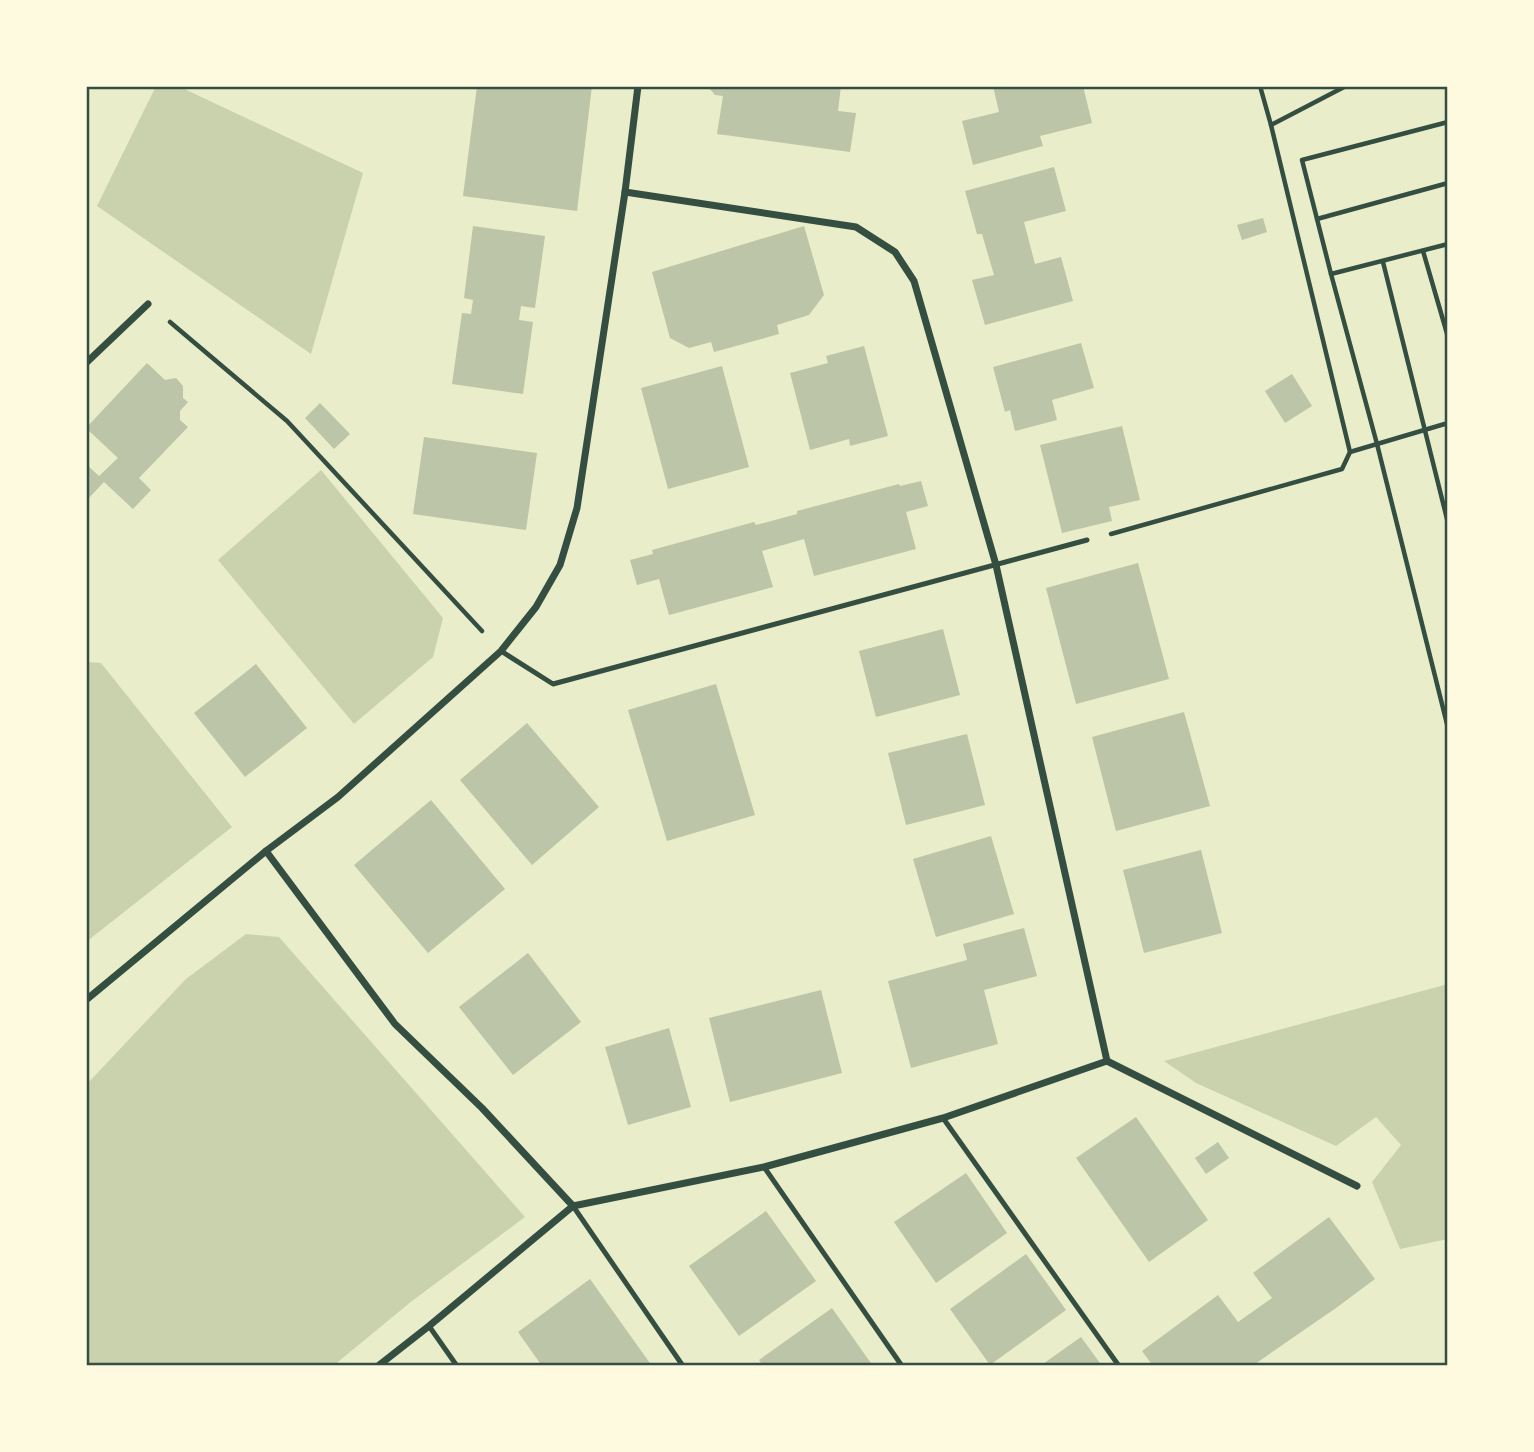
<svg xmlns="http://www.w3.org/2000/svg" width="1534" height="1452" viewBox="0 0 1534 1452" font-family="Commissioner,sans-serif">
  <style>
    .green { fill: #cad2ad }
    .building { fill: #bcc5a7 }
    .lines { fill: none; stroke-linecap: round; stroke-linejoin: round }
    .path { stroke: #344e41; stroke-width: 4.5 }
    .service { stroke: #344e41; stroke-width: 5 }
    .minor { stroke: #344e41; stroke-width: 7 }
    .neatline { fill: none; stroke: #344e41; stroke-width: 2.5 }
  </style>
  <rect width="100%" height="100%" fill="#e9edc9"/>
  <g class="green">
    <path d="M156,86h22l185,87 -52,181 -214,-148z"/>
    <path d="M321,470l122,148 -10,39 -79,67 -136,-164z"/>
    <path d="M86,662l15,1 131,164 -146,115z"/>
    <path d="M246,934l33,3 246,280 -113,84 -79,65h-243l-4,-15v-266l100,-106z"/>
    <path d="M1448,984v255l-48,10 -28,-67 29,-37 -25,-28 -40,29 -140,-63 -32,-22z"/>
  </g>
  <g class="building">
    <path d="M477,86h115l-15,125 -114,-15z"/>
    <path d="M710,86h131l-3,25 18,2 -6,39 -133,-18 6,-38 -8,-1 -6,-7z"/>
    <path d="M993,86h90l9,37 -52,13 3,10 -70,19 -11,-44 37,-9z"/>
    <path d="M1054,167l12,44 -42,11 11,42 26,-7 12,44 -88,24 -13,-45 22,-5 -12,-41h-5l-12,-43z"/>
    <path d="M1263,218l4,14 -25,8 -5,-15z"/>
    <path d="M473,226l72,10 -10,72 -14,-2 -2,14 14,2 -10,72 -71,-10 10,-71 9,1 2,-14 -9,-2z"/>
    <path d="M804,226l20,69 -15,20 -32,10 2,9 -65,18 -3,-10 -22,6 -19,-10 -18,-66z"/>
    <path d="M1081,343l13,45 -42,12 5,20 -42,11 -5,-21 -5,2 -12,-45z"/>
    <path d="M864,346l24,90 -38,10 -1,-7 -39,11 -20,-77 38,-10 -2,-7z"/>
    <path d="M147,363l18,17 11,-2 7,8v12l5,4 -8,9v9l8,7 -49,51 12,12 -18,19 -29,-27 -18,19v-37l13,12 19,-18 -32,-30z"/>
    <path d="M722,366l27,101 -81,22 -27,-101z"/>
    <path d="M1292,374l20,32 -27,17 -20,-32z"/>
    <path d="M320,403l30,31 -16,15 -29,-31z"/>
    <path d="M1122,426l18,74 -31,7 3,14 -50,12 -22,-88z"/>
    <path d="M424,437l113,16 -11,77 -113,-16z"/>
    <path d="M921,481l7,25 -22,6 10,37 -102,27 -10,-37 -42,12 11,36 -104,28 -10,-36 -22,6 -7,-25 23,-6 -1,-4 102,-28 2,3 41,-11v-3l102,-27 1,2z"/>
    <path d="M1138,563l31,116 -93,25 -30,-116z"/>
    <path d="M943,629l17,66 -84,22 -17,-66z"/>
    <path d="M256,664l51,64 -62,49 -51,-64z"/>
    <path d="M716,684l39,131 -88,26 -39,-131z"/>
    <path d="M1184,712l26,94 -94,25 -24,-94z"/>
    <path d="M527,723l72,84 -67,58 -72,-85z"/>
    <path d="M967,734l18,71 -79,20 -18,-72z"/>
    <path d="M431,800l74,89 -77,64 -74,-88z"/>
    <path d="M991,836l23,78 -78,23 -23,-78z"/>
    <path d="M1201,850l21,83 -78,20 -21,-83z"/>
    <path d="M1024,928l13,48 -53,14 14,54 -87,24 -23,-87 79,-21 -4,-16z"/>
    <path d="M528,953l53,69 -68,53 -54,-68z"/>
    <path d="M821,990l21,83 -112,29 -21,-84z"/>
    <path d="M669,1028l22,79 -63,18 -23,-78z"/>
    <path d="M1136,1117l72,103 -59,42 -73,-104z"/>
    <path d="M1218,1142l11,16 -23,16 -11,-16z"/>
    <path d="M966,1173l41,60 -71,50 -42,-61z"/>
    <path d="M766,1211l50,70 -77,55 -50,-70z"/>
    <path d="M1329,1217l46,62 -39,29 -84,58h-99l-11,-15 76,-56 20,27 34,-24 -19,-25z"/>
    <path d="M1026,1254l40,56 -76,55 -40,-56z"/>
    <path d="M590,1279l32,45 30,42h-110l-24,-34z"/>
    <path d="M832,1308l41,58h-110l-4,-6z"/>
    <path d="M1081,1337l21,29h-62z"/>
  </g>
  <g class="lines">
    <g class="path">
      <path d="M1271,125l75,-39"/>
      <path d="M1317,219l131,-36"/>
      <path d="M1448,244l-117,30 46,170 71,284"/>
      <path d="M1423,251l25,86"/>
      <path d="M1383,262l65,261"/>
      <path d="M1331,274l-29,-114 146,-38"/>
      <path d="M170,322l117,99 195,210"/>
      <path d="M1350,452l98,-29"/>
      <path d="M1111,534l231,-65 8,-17 -79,-327 -11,-39"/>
    </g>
    <g class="service">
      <path d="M501,651l52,33 534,-144"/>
      <path d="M943,1118l176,248"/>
      <path d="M764,1167l138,199"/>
      <path d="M573,1206l110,160"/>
      <path d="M429,1326l28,40"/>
    </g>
    <g class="minor">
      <path d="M86,363l62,-59"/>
      <path d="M266,851l129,173 87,84 91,98 191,-39 179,-49 164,-57 -111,-496 -82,-284 -19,-29 -39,-25 -231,-35"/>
      <path d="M86,1000l180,-149 72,-54 163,-146 35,-44 24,-42 17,-57 48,-316 13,-106"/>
      <path d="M1107,1061l250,125"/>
      <path d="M378,1366l51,-40 144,-120"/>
    </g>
  </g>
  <rect width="1534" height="1452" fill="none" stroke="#fefae0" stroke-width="175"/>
  <rect x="88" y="88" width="1358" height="1276" class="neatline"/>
</svg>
